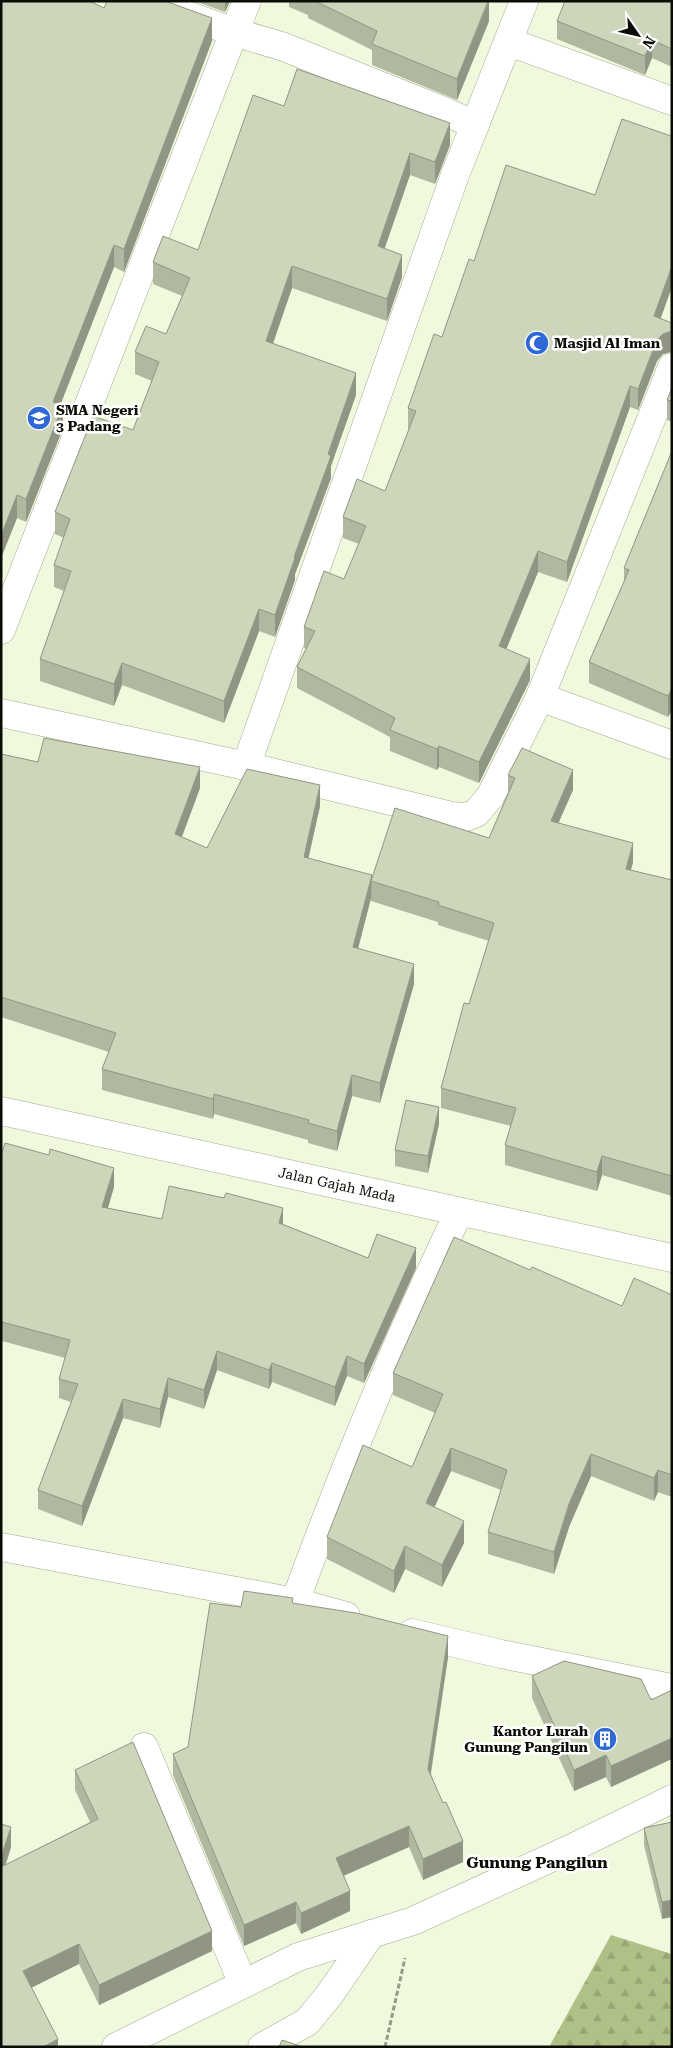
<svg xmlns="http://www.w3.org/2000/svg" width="673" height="2048" viewBox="0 0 673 2048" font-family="'Roboto Serif',serif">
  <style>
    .forest { fill: url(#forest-firs) }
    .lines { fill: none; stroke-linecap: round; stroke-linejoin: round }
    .minor-casing { stroke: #a2ab91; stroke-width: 29 }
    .secondary-casing { stroke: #a2ab91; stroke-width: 29 }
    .path { stroke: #949b87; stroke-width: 3; stroke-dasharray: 5 2.5; stroke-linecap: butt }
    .minor { stroke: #fff; stroke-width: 28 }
    .secondary { stroke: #fff; stroke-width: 28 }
    .wall { fill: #b0b8a1 }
    .shaded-wall { fill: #909683 }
    .building { fill: #cdd6bb; stroke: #909683 }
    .labels { text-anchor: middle; stroke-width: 5; stroke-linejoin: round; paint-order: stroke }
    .poi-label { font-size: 14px; font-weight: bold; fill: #0a0d05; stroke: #fff; text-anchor: start }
    .street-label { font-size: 14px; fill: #0a0d05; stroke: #fff }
    .quarter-label { font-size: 16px; font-weight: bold; fill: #0a0d05; stroke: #fff }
  </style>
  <defs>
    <pattern id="forest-firs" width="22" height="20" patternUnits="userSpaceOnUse" patternTransform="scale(1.25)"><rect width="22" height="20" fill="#b0c187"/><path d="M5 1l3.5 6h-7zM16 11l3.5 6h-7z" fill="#96a573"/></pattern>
  </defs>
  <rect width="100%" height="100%" fill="#f0f9dd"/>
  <path class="forest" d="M611,1935l61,19v93h-123z"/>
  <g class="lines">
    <g class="minor-casing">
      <g id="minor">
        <path d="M247,1l-13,31 50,15 162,65 29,13"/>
        <path d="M509,42l163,59"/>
        <path d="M1,630l233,-598 -86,-31"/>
        <path d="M540,697l132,48"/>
        <path d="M1,713l245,53 206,50 14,1 10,-4 14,-16 50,-100 132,-330"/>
        <path d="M246,766l209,-591 69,-174"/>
        <path d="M1,1547l294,55 51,14"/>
        <path d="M295,1602c48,-133 103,-263 164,-390"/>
        <path d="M412,1633l89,21 171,34"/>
        <path d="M144,1747l99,237"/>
        <path d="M116,2047l182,-90 115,-36 155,-71 104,-51"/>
        <path d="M262,2047l45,-25 23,-28 41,-60"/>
      </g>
    </g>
    <g class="secondary-casing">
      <g id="secondary">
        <path id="s1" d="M1,1111l671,147"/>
      </g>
    </g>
    <path class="path" d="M385,2047l20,-89"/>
    <use href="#minor" class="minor"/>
    <use href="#secondary" class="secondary"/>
  </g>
  <g class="wall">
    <path d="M1,1l103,7 108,33 -88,231 -10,-5 -54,137 3,24 -37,94 -9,-4 -16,40z"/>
    <path d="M195,1h35l-5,11z"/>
    <path d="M289,1h200v20l-32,79 -85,-35v-15l-64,-32v-3l-19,-8z"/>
    <path d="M672,1v66l-20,-9 -7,17 -88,-36v-18z"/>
    <path d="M284,106l166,39 -15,39 -25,-9 -26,73 18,29 -15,44 -95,-33 -19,56 83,51 -25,71v12l-36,96v6l-20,57 -16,-6 -35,92 -102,-38 -8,21 -74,-25v-22l24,-68 -10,-4v-22l10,-27 -9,-4v-22l78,-82 19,-49 -17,-7v-22l31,-18 16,-38 -29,-12v-22l45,-12z"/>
    <path d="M661,319l11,4v29l-9,2 -6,7 -19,49 -8,-3 -63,175 -29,-10 -32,77 24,31 -51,103 -40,-16 -2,3 -47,-19v-14l-93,-49v-21l9,-18 -2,-1v-21l40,-48 15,-35 -16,-6v-21l42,-26 24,-62h-1v-21l34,-71z"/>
    <path d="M672,388v34l-5,-2v-20z"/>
    <path d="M672,451v259l-4,7 -79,-34v-21l35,-80v-14z"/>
    <path d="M1,754l37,8 162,26 -18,49 25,11 113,-42 -12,53 64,20 117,-41 19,-45v-18l65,15 -15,33 75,39 -2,8 41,10v316l-70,-21 -5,16 -92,-26v-20l6,-19 -70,-18v-20l28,-84 20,-63 -51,-16v-3l-67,-21v-3l-13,51 56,35 -34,119 -28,-7 -15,55 -29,-8v-3l-94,-26 -1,5 -111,-29v-21l7,-17 -108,-35z"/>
    <path d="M439,1124l-11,49 -33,-7v-16z"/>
    <path d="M1,1153l113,34 -6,21 54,11 121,5 85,34 48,10 -52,115 -17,-7 -12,30 -63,-24 -3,7 -52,-19 -13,39 -36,-12 -8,31 -37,-10 -41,108 -44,-17v-19l33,-88 -12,-4v-19l6,-21 -63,-17z"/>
    <path d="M530,1270l92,36 50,-11v202l-14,-5 -4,9 -63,-25 -22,51 -15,47 -66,-20v-22l13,-42 -50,-19 -17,36 30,36 -22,44 -37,-18 -11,24 -67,-34v-22l85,-70 23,-54 -42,-18v-22z"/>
    <path d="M293,1604l155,53 -17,117 32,88 -40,18 -14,-33 -66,29 7,35 -49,23 -5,-11 -52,23 -71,-171v-21l15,-7 53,-140z"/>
    <path d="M532,1676l109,3 -30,108 -5,-10 -32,14 -42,-93z"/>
    <path d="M75,1770l137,181 -113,54 -20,-41 -48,23 27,60h-57v-223l10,23 -5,18 84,-43 -15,-32z"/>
    <path d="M672,1822l-10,97 -18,-74v-17z"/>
  </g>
  <g class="shaded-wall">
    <path d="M225,1h5l-5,11z"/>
    <path d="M489,1v20l-32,79v-21z"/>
    <path d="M212,18v23l-88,231v-23z"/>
    <path d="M652,40v18l-7,17v-19z"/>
    <path d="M450,123v22l-15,39v-22z"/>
    <path d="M410,153v22l-32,93v-22z"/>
    <path d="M114,245v22l-61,157v-22z"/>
    <path d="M402,255v22l-15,44v-22z"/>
    <path d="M292,266v22l-26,75v-22z"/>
    <path d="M672,266v21l-18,50v-21z"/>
    <path d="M670,331v21l-7,2 -6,7 -19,49v-21l19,-49 6,-6z"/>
    <path d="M356,373v22l-25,71v12l-36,96v6l-20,57v-22l53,-161z"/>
    <path d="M630,386v21l-63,175v-20z"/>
    <path d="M63,405v23l-37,94v-23z"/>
    <path d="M17,495v23l-16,40v-22z"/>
    <path d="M538,551v21l-39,95v-21z"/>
    <path d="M259,609v22l-35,92v-22z"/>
    <path d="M530,659v21l-51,103v-21z"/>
    <path d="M122,663v22l-8,21v-22z"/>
    <path d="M672,689v21l-4,7v-21z"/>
    <path d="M439,746v21l-2,3v-21z"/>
    <path d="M200,767v21l-25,67v-21z"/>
    <path d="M573,770v20l-22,50v-19z"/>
    <path d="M320,785v21l-16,72v-21z"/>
    <path d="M633,843v19l-7,26v-19z"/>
    <path d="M372,875l-1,23 -18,70v-21z"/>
    <path d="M414,964v20l-34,119v-20z"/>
    <path d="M352,1075v21l-15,55v-20z"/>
    <path d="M214,1094v20l-1,5v-20z"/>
    <path d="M439,1107v17l-11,49v-17z"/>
    <path d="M602,1156v19l-5,16v-19z"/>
    <path d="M114,1168v19l-12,40v-20z"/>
    <path d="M283,1208v19l-4,-4z"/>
    <path d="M416,1248v20l-52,115v-19z"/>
    <path d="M2,1322v19l-1,3v-19z"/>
    <path d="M217,1351v19l-13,39v-19z"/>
    <path d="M347,1356v20l-12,30v-19z"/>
    <path d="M272,1363v19l-3,7v-19z"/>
    <path d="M168,1378v19l-8,31v-19z"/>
    <path d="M123,1399v19l-41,108v-20z"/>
    <path d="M451,1448v23l-25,55v-23z"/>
    <path d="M591,1454v22l-22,51 -15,47v-22l15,-48z"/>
    <path d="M658,1470v22l-4,9v-23z"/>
    <path d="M464,1521v22l-22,44v-22z"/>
    <path d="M405,1546v23l-11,24v-22z"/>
    <path d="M448,1636v21l-20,133v-21z"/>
    <path d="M672,1738v21l-61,28v-21z"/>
    <path d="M606,1755v22l-32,14v-21z"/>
    <path d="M409,1826v21l-73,32v-21z"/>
    <path d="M11,1827v20l-10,30v-20z"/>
    <path d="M463,1841v21l-40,18v-21z"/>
    <path d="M350,1891v20l-49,23v-21z"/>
    <path d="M672,1900v17l-10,2v-17z"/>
    <path d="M296,1902v21l-52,23v-21z"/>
    <path d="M212,1931v20l-113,54v-20z"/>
    <path d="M79,1944v20l-56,28v-21z"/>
    <path d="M58,2039v8h-15z"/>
  </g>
  <g class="building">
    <path d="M1,1h88l15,7 3,-7h58l47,17 -88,231 -10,-4 -61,157 10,3 -37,94 -9,-4 -16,41z"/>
    <path d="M315,1h173l-31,78 -85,-35 5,-13z"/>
    <path d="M565,1h107v48l-20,-9 -7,16 -88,-35z"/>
    <path d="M297,69l153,54 -15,39 -25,-9 -32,93 24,9 -15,44 -95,-33 -26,75 90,32 -28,81 3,2 -37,101 1,1 -20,57 -16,-6 -35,92 -102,-38 -8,21 -74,-25 31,-88 -17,-6 16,-46 -15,-7 38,-96 40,14 26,-68 -24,-10 11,-26 20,8 24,-56 -37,-16 10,-26 35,14 55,-155 31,11z"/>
    <path d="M622,119l49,17 1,-1v131l-18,50 18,7v8l-9,3 -6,6 -19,49 -8,-3 -63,176 -29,-11 -39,95 31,13 -51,103 -40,-16 -2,3 -47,-19 5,-12 -98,-51 18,-36 -11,-4 20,-56 20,8 22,-53 -23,-9 14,-38 28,12 31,-80 -8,-3 26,-74 8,3 27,-78 5,2 32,-96 89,30z"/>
    <path d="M672,388v13l-5,-1z"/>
    <path d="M672,451v238l-4,7 -79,-34 40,-92 -5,-2z"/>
    <path d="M44,738l156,29 -25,67 32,14 40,-79 73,16 -16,72 68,18 -19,72 61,17 -34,119 -28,-8 -15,56 -29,-8 1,-3 -95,-26 -1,5 -111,-30 14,-36 -115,-36v-243l37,8z"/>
    <path d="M522,748l51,22 -22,51 82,22 -7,26 46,11v296l-70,-20 -5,16 -92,-27 11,-37 -75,-20 23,-85 5,1 25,-81 -56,-18 1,-3 -68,-21 24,-73 94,30 26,-60 -7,-3z"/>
    <path d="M406,1100l33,7 -11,49 -33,-6z"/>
    <path d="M5,1143l44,12 1,-6 64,19 -12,39 60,12 7,-33 55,12 2,-5 57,15 -4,15 89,35 9,-24 39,14 -52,116 -17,-8 -12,31 -63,-24 -3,7 -52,-19 -13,39 -36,-12 -8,31 -37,-10 -41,107 -44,-16 40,-106 -19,-5 11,-39 -68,-18 -1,3v-172h1z"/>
    <path d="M454,1237l76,33 2,-3 90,39 12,-28 38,17v180l-14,-5 -4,8 -63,-24 -22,50 -15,48 -66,-20 19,-62 -56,-22 -25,55 38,18 -22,44 -37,-19 -11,25 -67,-34 36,-92 49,22 31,-73 -50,-21z"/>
    <path d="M244,1591l49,7 -1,5 64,10 92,23 -20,133 15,34 3,-1 17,39 -40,18 -14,-33 -73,32 14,33 -49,22 -5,-11 -52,23 -71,-171 15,-7 22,-144 31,4z"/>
    <path d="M564,1661l77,18 10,21 21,-10v48l-61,28 -5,-11 -32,15 -42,-94z"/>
    <path d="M133,1742l79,189 -113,54 -20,-41 -56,27 35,68 -15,8h-41l-1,-3v-177l97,-48 -23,-49z"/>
    <path d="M672,1822v78l-10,2 -18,-74z"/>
    <path d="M1,1824l10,3 -10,30z"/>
    <path d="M282,2040l21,7h-24z"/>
  </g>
  <defs>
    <g id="mosque-disc" transform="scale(1.25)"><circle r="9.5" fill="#2f69d7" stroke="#fff"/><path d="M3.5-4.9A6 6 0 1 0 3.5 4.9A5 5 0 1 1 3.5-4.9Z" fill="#fff"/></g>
    <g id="school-disc" transform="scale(1.25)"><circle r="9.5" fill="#2f69d7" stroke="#fff"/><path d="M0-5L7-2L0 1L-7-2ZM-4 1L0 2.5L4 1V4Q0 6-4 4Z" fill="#fff"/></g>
    <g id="building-disc" transform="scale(1.25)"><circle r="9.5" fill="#2f69d7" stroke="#fff"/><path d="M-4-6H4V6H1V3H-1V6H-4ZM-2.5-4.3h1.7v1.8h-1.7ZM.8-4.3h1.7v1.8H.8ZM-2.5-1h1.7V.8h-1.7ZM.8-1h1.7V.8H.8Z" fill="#fff"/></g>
  </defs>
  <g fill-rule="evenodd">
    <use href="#mosque-disc" x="537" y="343"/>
    <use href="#school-disc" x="39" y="418"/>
    <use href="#building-disc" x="605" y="1739"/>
  </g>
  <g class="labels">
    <g class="poi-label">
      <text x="554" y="348">Masjid Al Iman</text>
      <text x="56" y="415">SMA Negeri<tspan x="56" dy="16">3 Padang</tspan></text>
      <text x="588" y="1736" text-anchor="end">Kantor Lurah<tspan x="588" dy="16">Gunung Pangilun</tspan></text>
    </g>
    <g class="street-label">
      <text dy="5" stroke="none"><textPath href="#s1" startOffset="344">Jalan Gajah Mada</textPath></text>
    </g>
    <g class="quarter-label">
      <text x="537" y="1868">Gunung Pangilun</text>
    </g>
  </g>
  <rect width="673" height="2048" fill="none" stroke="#0a0d05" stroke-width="5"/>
  <g transform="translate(638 35) rotate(124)" stroke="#ffffff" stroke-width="4" paint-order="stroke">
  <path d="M0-4L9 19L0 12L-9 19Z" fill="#0a0d05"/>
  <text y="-8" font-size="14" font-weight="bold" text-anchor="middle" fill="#0a0d05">N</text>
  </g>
</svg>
